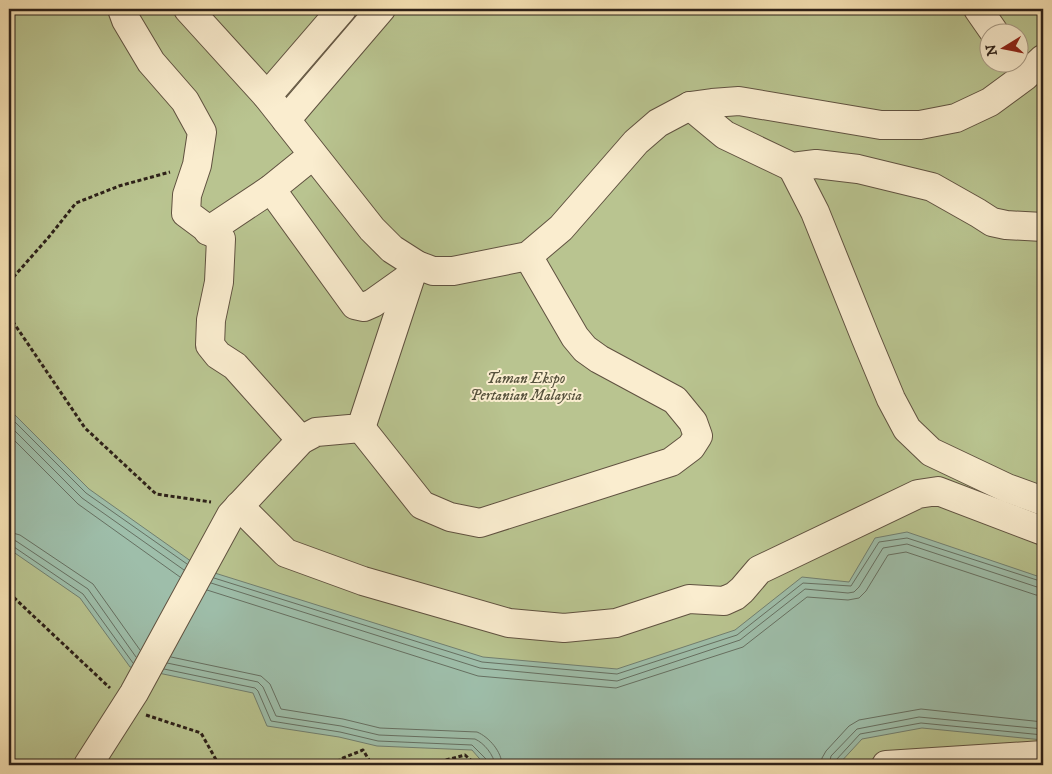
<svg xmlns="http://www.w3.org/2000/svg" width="1052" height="774" viewBox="0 0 1052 774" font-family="'IM FELL DW Pica',serif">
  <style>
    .green { fill: #b9c490; stroke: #737254; fill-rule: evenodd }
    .water { fill: #9ebeaa; stroke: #717f70 }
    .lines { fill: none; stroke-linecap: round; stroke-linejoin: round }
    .shore { stroke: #667062; stroke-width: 1 }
    .minor-casing { stroke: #605240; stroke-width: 30 }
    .path { stroke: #2d2119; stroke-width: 3; stroke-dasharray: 4 2.5; stroke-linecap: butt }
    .minor { stroke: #faedcf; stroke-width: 28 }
    .labels { text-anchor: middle; stroke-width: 4; stroke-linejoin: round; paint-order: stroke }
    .park-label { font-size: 15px; font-style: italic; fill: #57523d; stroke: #faedcf }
  </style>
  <rect width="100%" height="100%" fill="#f7e3b5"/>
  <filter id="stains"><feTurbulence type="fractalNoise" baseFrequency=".004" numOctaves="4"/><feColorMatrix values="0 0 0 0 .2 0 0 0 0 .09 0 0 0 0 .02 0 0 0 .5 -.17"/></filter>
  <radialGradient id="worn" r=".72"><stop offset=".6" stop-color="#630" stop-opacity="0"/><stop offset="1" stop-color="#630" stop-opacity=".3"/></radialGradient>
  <path class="green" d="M9,9h1034v756h-1034zM990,32h30v30h-30z"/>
  <path class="water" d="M9,409l80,80 113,80 281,88 134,12 118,-39 67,-53 47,5 26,-44 32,-6 136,46v162l-121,-12 -60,11 -24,26h-353l-13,-15 -95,-4 -38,-9 -72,-11 -14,-33 -123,-26 -50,-69 -71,-49z"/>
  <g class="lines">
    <g class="shore">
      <path d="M9,416l77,77 101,71"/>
      <path d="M9,425l73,73 102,72"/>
      <path d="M9,435l69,69 102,73"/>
      <path d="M9,532l11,3 73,49 47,66"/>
      <path d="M9,539l7,2 72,48 48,68"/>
      <path d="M9,546l5,1 69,47 50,69"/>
      <path d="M214,578l268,84 135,12 120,-39 66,-52 48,3 28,-44 28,-4 136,44"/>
      <path d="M211,583l269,85 137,13 123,-41 65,-51 43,4 6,-1 5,-5 24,-39 24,-4 136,45"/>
      <path d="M207,590l271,86 138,12 127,-41 64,-50 41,3 11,-2 7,-7 22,-36 18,-3 130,43 7,1"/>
      <path d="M171,657l90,19 9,8 11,25 62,10 37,9 97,4c12,5 25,20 25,33"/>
      <path d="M167,663l91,19 5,5 13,29 65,10 38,9 96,4c9,4 19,16 20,26"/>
      <path d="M164,669l91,19 3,3 13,30 69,11 38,9 94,4 15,15 2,5"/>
      <path d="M821,765l1,-7 4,-7 23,-25 10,-6 62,-11 122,13"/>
      <path d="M829,765l2,-9 26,-27 62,-12 124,12"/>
      <path d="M835,765l1,-5 24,-26 61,-11 122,12"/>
    </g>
    <g class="minor-casing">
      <g id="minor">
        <path d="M122,9l4,11 25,42 34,39 17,31 -5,33 -10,30 -1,18 35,26 -2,43 -8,38 -1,25 8,10 17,11 66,74"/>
        <path d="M188,9l79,87 105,133 20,20 25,16 16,6h20l75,-15 33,-28 75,-86 22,-19 32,-17 22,-3 27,-2 142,24h39l36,-7 34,-16 34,-25 19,-18"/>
        <path d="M978,9l16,23"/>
        <path d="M267,96l75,-87"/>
        <path d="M690,106l35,29 67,32 24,-3 42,5 74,18 46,26 14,9 14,3 37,2"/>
        <path d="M286,120l95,-111"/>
        <path d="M792,167l23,45 51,127 25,60 16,30 24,23 76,36 36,13"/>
        <path d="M271,189l84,116 9,2 9,-4 38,-27"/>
        <path d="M208,231l63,-42 42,-34"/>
        <path d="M361,428l61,77 28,12 30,6 191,-61 20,-15 7,-11 -5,-14 -18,-22 -76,-41 -14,-10 -10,-12 -47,-81"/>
        <path d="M239,506l47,47 77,28 146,42 55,5 52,-5 73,-24 35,2 11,-5 7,-6 17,-20 159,-76 20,-3 105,40"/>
        <path d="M88,765l46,-72 97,-178 70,-75 15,-8 45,-4 50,-152 6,-11"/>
        <path d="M886,765l157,-10"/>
      </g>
    </g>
    <g class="path">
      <path d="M9,282l39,-44 28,-35 43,-17 51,-14"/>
      <path d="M9,316l76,112 71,66 55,8"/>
      <path d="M9,593l101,95"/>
      <path d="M146,715l55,18 18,32"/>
      <path d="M331,765l12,-7 20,-8 9,15"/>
      <path d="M427,765l38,-10 11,10"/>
    </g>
    <use href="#minor" class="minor"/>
  </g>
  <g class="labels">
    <g class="park-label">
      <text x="526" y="383">Taman Ekspo<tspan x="526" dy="17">Pertanian Malaysia</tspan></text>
    </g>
  </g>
  <rect width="1052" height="774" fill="none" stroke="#f7e3b5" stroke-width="30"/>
  <rect x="10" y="10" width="1032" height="754" fill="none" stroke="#2d2119" stroke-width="2.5"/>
  <rect x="15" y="15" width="1022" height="744" fill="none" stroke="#2d2119"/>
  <g transform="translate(1004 48) rotate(260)"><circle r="24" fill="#faedcf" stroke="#a89b86"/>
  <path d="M0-4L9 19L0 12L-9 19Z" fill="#8f2418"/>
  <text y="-8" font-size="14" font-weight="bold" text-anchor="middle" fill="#2d2119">N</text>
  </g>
  <rect width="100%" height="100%" filter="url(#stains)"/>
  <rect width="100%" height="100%" fill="url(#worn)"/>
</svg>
